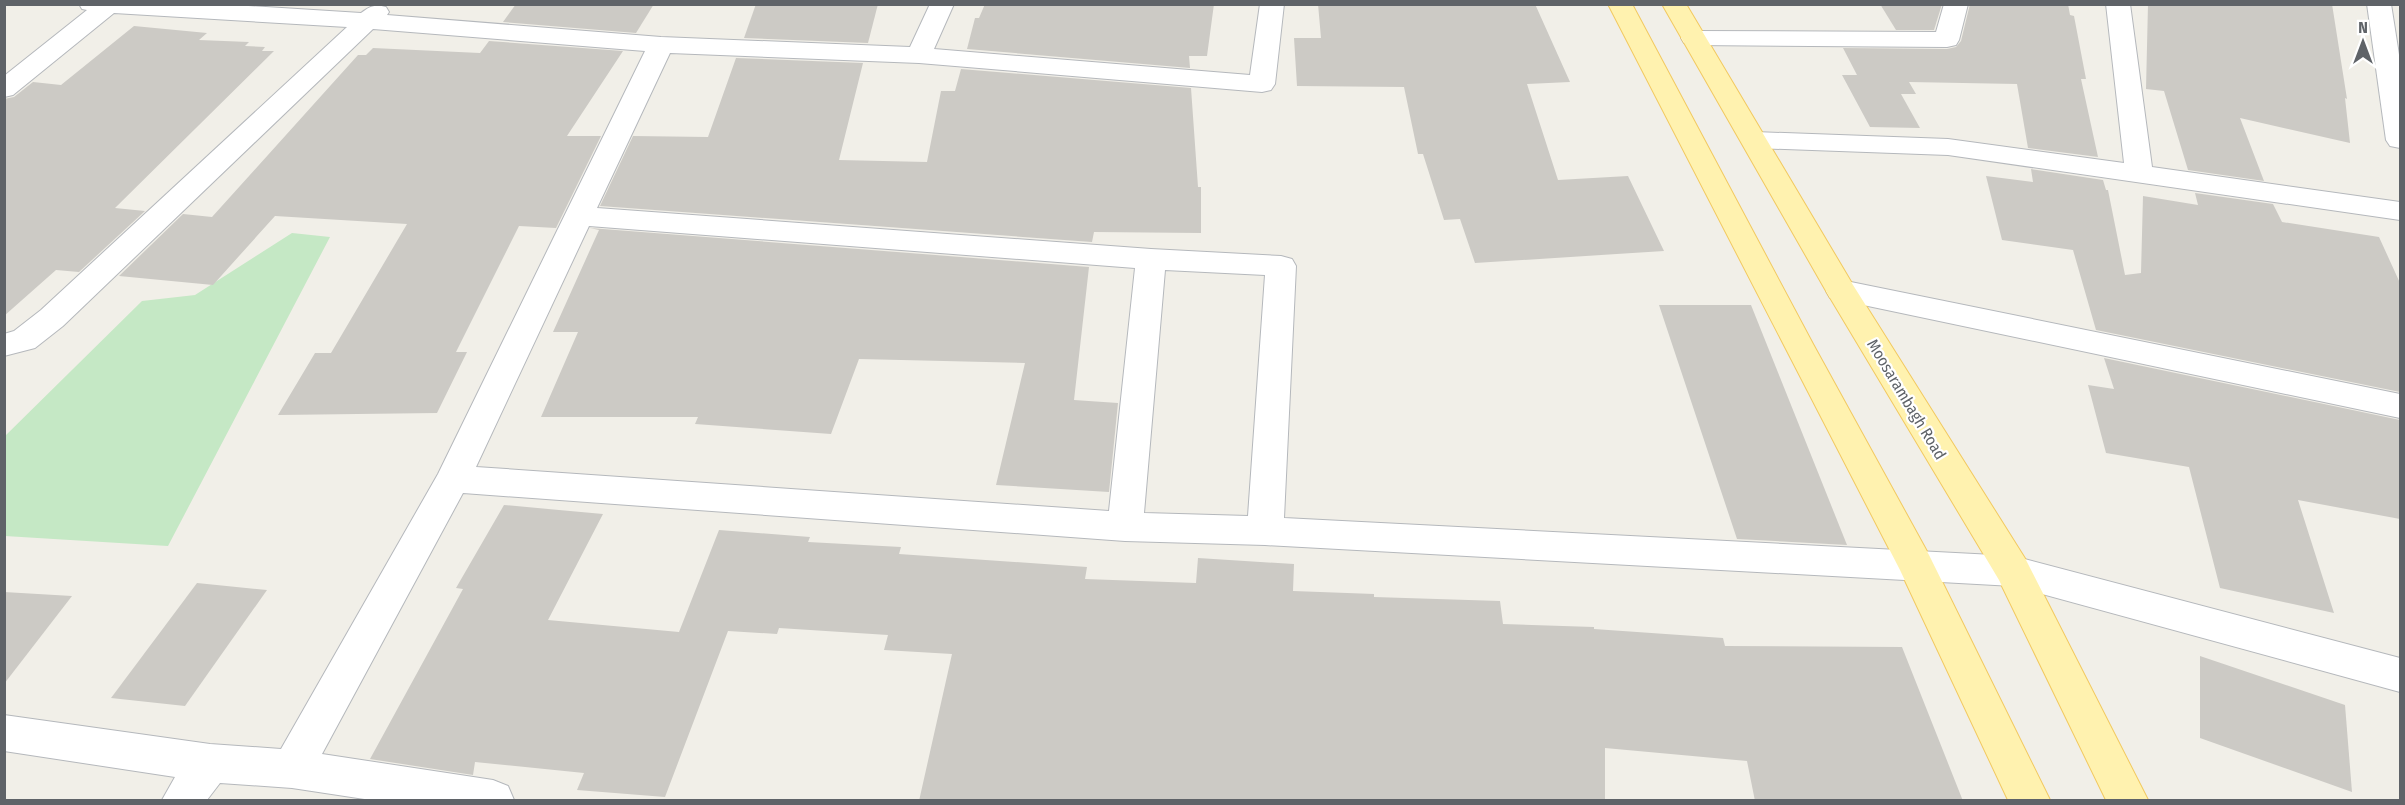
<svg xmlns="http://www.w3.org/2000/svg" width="2405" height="805" viewBox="0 0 2405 805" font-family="'Fira Sans Condensed',sans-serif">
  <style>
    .green { fill: #c5e8c5 }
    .building { fill: #cccac5 }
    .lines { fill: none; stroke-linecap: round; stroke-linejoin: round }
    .minor-casing { stroke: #b5b8bc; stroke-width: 2 }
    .major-casing { stroke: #f2c960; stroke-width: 2 }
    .minor { fill: #fff; fill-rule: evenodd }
    .major { fill: #fff2af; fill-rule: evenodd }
    .labels { text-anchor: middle; stroke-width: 4.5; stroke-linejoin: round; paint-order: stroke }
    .street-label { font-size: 16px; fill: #5f6368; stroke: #fff }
  </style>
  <rect width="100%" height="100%" fill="#f1efe8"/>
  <path class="green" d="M292,233l38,4 -162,309 -163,-10 -1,-99 138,-136 53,-6z"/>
  <g class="building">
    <path d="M516,4h138l-18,29 -133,-11z"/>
    <path d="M756,4h122l-10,39 -124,-5z"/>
    <path d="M985,4h229l-7,52h-18l1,12 -223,-19 8,-31h4z"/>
    <path d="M1318,4h217l35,78 -43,2 31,96 70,-4 36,75 -189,12 -15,-44 -16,1 -21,-66h-5l-14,-67 -107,-1 -3,-48h27z"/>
    <path d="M1880,4h62l-8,26h-38z"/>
    <path d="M1970,4h98l2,11 4,1 12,63h-5l17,78 -70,-9 -11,-64 -108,-2 7,12h-15l19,34 -50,-1 -28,-52h15l-14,-27 104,1 9,-2 5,-6z"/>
    <path d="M2148,4h184l15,95 -2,-1 5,45 -110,-25 24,63 -76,-11 -24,-79 -18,-2z"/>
    <path d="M134,26l73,7 -8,7 50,2 -4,4 20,1 -3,4h12l-159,157 30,3 -66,61 -23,-2 -52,46v-217l10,-2 19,-15 28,3z"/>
    <path d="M489,41l134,10 -56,85h34l-45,92 -37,-2 -63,126h11l-30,61 -159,2 37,-62h16l76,-129 -132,-8 -62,69 -94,-9 64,-62 29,3 146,-162h8l7,-7 107,5z"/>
    <path d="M736,58l127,5 -24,97 88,2 14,-71h14l6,-22 230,19 7,99h3v46l-107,-1 -2,10 -492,-36 33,-70 75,1z"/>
    <path d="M2031,169l72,11 3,10h2l17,85 16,-2 2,-77 55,9 -3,-12 78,11 9,18 97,15 21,46v109l-304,-62 -23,-80 -71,-10 -16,-64 47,6z"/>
    <path d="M590,228l499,39 -15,133 44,3 -9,89 -113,-7 29,-122 -166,-4 -28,75 -136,-10 3,-7h-157l37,-85h-25l46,-102z"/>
    <path d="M1659,305h92l96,240 -110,-6z"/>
    <path d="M2104,358l296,62v99l-102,-19 36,113 -114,-25 -31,-121 -83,-14 -18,-68 26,4z"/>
    <path d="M504,505l99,9 -55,106 131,12 40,-102 91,7 -2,5 93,5 -2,7 188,13 -2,12 111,4 2,-25 96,6 -1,27 81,3v3l126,4 3,23 91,3v2l129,9 2,8 177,1 61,154h-208l-8,-40 -142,-13v53h-686l33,-147 -68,-4 4,-15 -109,-7 -2,6 -49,-3 -63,166 -88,-7 7,-17 -109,-11 -2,13 -103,-16 93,-170 -7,-1z"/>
    <path d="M197,583l70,7 -82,116 -74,-8z"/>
    <path d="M4,592l68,4 -68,88z"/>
    <path d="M2200,656l145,49 7,87 -152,-54z"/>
  </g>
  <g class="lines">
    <g class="minor-casing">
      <g id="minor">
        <path d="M79,4h139l143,9c9,-7 14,-9 25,-6l3,5 -2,3 274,22 249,10 20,-43h24l-20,45 316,26 10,-71h24l-9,80 -4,6 -9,2 -343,-29 -249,-10 -73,155 554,41 130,7 11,3 4,7 -12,252 729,38 387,102v34l-387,-106 -748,-41 -140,-4 -662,-48 -141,261 171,26 15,6 6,14h-143l-79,-12 -72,-5 -13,17h-45l13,-23 -171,-26v-36l206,29 71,5 157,-275 207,-423 -272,-22 -310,297 -28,22 -31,8v-22l10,-3 27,-21 306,-283 -233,-14 -101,82 -9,2v-21l83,-66 -5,-1zM589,226l546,42 -26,243 -633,-44zM1165,270l100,5 -17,241 -104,-3z"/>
        <path d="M1944,4h24l-9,36 -3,5 -9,2 -254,-2 -9,-2 -3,-5 3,-5 9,-2 243,1z"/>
        <path d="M2106,4h24l22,163 248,35v18l-452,-65 -193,-7 -10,-2 -4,-6 4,-6 10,-2 193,7 176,24z"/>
        <path d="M2367,4h24l9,57v87l-10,-2 -4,-6z"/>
        <path d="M1841,280l559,114v24l-570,-120 -4,-7 4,-7z"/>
      </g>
    </g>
    <g class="major-casing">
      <g id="major">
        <path d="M1608,4h24l181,340 116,211 121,245h-42l-108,-230z"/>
        <path d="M1662,4h24l167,281 173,275 122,240h-42l-107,-220 -173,-289z"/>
      </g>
    </g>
    <use href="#minor" class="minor"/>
    <use href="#major" class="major"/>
  </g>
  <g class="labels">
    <g class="street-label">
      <text transform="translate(1907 399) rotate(59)" y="6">Moosarambagh Road</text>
    </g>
  </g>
  <rect width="2405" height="805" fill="none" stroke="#5f6368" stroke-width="12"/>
  <g transform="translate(2363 42)" stroke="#ffffff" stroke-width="4.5" paint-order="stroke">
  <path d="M0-4.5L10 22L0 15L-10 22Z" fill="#5f6368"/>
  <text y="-9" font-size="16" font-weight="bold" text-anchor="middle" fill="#5f6368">N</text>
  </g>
</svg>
